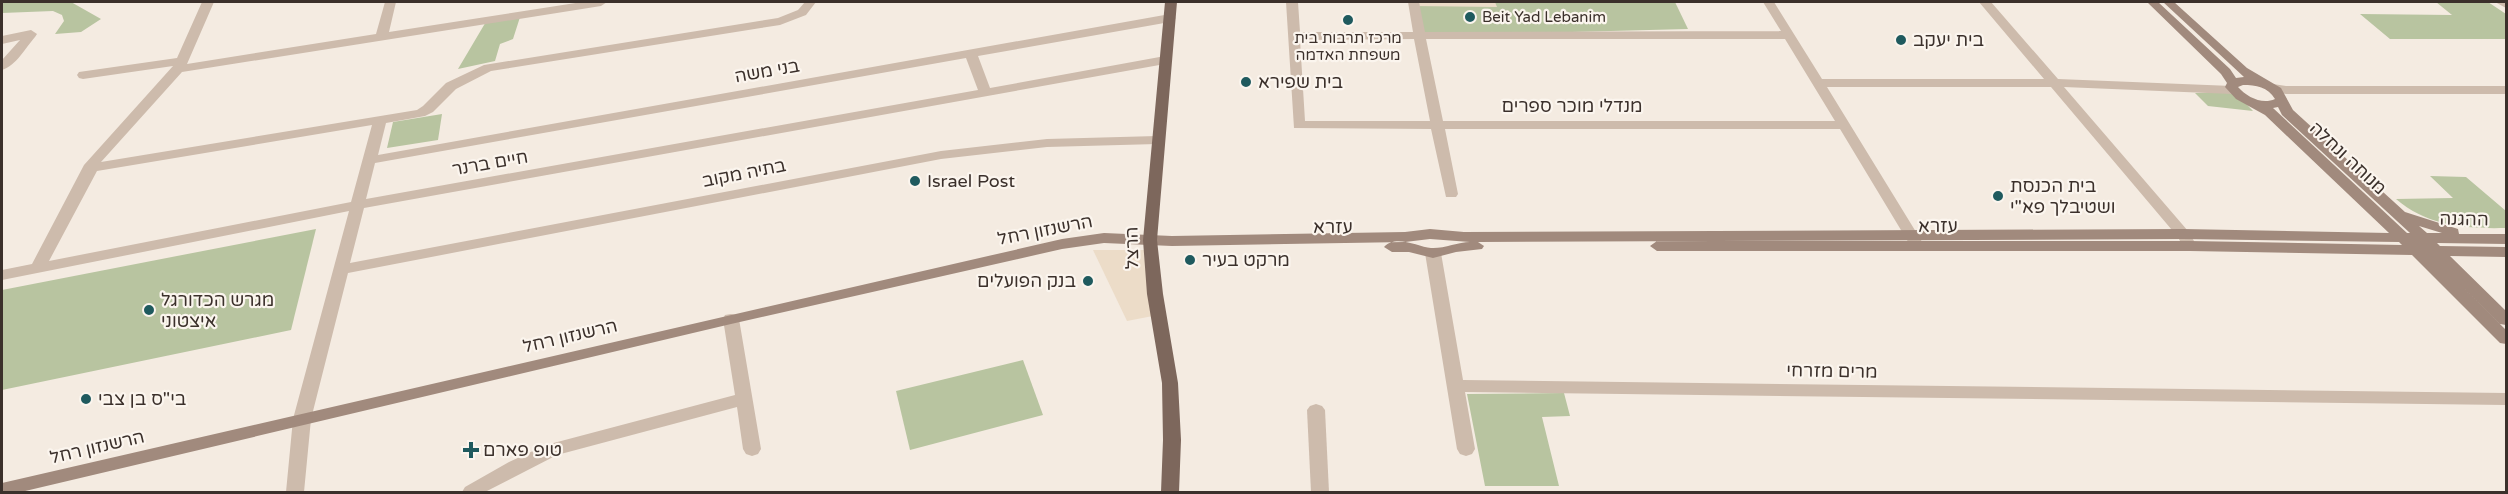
<svg xmlns="http://www.w3.org/2000/svg" width="2508" height="494" viewBox="0 0 2508 494" font-family="'Varela Round','Noto Sans Hebrew',sans-serif">
  <style>
    .green { fill: #b8c4a0 }
    .plaza { fill: #ecdcc8 }
    .lines { fill: none; stroke-linecap: round; stroke-linejoin: round }
    .street { fill: #cdbbac; fill-rule: evenodd }
    .secondary { fill: #a18a7d; fill-rule: evenodd }
    .primary { fill: #7d675c; fill-rule: evenodd }
    .poi-dot { fill: #1f5a5e; stroke: #fbf5ee; stroke-width: 2 }
    .labels { text-anchor: middle; stroke-width: 4.5; stroke-linejoin: round; paint-order: stroke }
    .far-poi-label { font-size: 15px; fill: #3b302b; stroke: #fbf5ee; text-anchor: start }
    .poi-label { font-size: 18px; fill: #3b302b; stroke: #fbf5ee; text-anchor: start }
    .street-label { font-size: 18px; fill: #3b302b; stroke: #fbf5ee }
  </style>
  <rect width="100%" height="100%" fill="#f4ebe1"/>
  <g class="green">
    <path d="M2,2h69l30,17 -20,13 -26,2 9,-13 -2,-6 -9,-4 -51,2z"/>
    <path d="M1414,2h261l13,27 -269,7z"/>
    <path d="M2436,2h52l18,12v25h-116l-30,-25 92,1z"/>
    <path d="M521,14l-8,25 -13,5 -5,17 -37,8 29,-49z"/>
    <path d="M2235,92l18,19 -45,-5 -13,-13z"/>
    <path d="M442,114l-4,26 -51,8 6,-26z"/>
    <path d="M2430,176l36,1 40,34v17c-39,1 -79,-2 -110,-29l57,-1z"/>
    <path d="M316,229l-25,101 -289,60v-100z"/>
    <path d="M1023,360l20,55 -133,35 -14,-59z"/>
    <path d="M1564,393l6,23 -28,1 17,69h-74l-18,-92z"/>
  </g>
  <g class="plaza">
    <path d="M1413,2h82l2,5 -84,-1z"/>
    <path d="M1093,250h57l8,65 -31,6z"/>
  </g>
  <g class="lines">
    <g class="street">
      <path d="M202,2h12l-27,62 189,-30 9,-32h11l-7,30 193,-30h25l-6,4 -419,66 -81,90 316,-52 6,-4 23,-23 38,-18 294,-47 20,-8 7,-8h11l-10,13 -26,10 -289,46 -35,18 -23,23 -8,4 -39,7 -8,32 792,-141 6,4 -6,4 -192,34 12,32 175,-32 4,1 2,3 -2,3 -4,1 -801,144 -14,55 591,-112 106,-12 110,-3 7,4 -7,4 -110,3 -106,12 -593,114 -37,146 -7,73h-18l7,-73 56,-208 -347,69v-10l30,-6 52,-99 89,-99 -90,13 -4,-1 -2,-3 2,-3 98,-14zM966,58l12,32 -612,109 9,-36zM372,125l-21,77 -302,59 48,-90z"/>
      <path d="M1286,2h12l2,30h113l-5,-30h11l6,30 356,-1 -18,-29h11l48,77h222l-65,-77h12l67,77 174,7 6,4 -6,4 -168,-7 124,144 9,15 -7,5 -5,-2 -8,-13 -126,-149h-224l97,158 -7,5 -7,-5 -70,-116h-395l13,65 -2,3h-10l-15,-68 -137,-1zM1414,39l16,82h-125l-5,-81zM1426,39h359l50,82h-392z"/>
      <path d="M2495,2h11v6z"/>
      <path d="M31,30l6,4 -2,3c-9,10 -19,29 -33,33v-10l18,-20 -18,4v-8z"/>
      <path d="M2273,84l13,2h220v8h-220l-18,-3 -1,-3 1,-3z"/>
      <path d="M1433,248l8,5 22,127 1043,13v12l-1041,-13 10,57 -3,5 -6,2 -6,-2 -3,-5 -32,-196z"/>
      <path d="M731,314l6,1 2,4 22,130 -3,5 -6,2 -6,-2 -3,-5 -6,-42 -180,48 -72,37h-23l3,-5 44,-25 37,-17 189,-50 -12,-76 2,-4z"/>
      <path d="M1316,404l6,2 3,4 4,82h-18l-4,-82 3,-4z"/>
    </g>
    <path class="secondary" d="M2147,2h11l72,67 6,9 8,-1 -81,-75h11l73,66 34,20 12,22 112,102 53,17 1,5h47v10l-69,-1 3,3 66,1v10l-56,-1 56,55v14l-6,-1 -70,-69 76,75v14l-6,-1 -88,-88 -222,-4h-533l-7,-5 7,-5h533l212,4 -3,-3 -216,-3 -705,3 6,4 -2,3 -26,3 -23,6 -24,-6h-17l-8,-5c12,-13 34,0 47,1 12,1 27,-6 39,-6l-40,-3 -25,3 -233,4 -68,-3 -42,6 -331,75 -710,168h-19v-9l1060,-244 42,-6 68,3 233,-4 25,-3 34,3 719,-3 206,4 -124,-118 -29,-16 -11,-12 2,-4 -6,-9zM2243,85c13,0 25,2 32,14 -13,6 -28,-2 -37,-12zM2278,107l4,8 128,118h-3l-134,-125zM2419,226l23,7h-15z"/>
    <path class="primary" d="M1165,2h12l-20,238 6,54 15,89 3,57 -2,52h-18l2,-52 -1,-57 -15,-89 -4,-54z"/>
  </g>
  <g class="poi-dot">
    <circle cx="1470" cy="17" r="6"/>
    <circle cx="1348" cy="20" r="6"/>
    <circle cx="1901" cy="40" r="6"/>
    <circle cx="1246" cy="82" r="6"/>
    <circle cx="915" cy="181" r="6"/>
    <circle cx="1998" cy="196" r="6"/>
    <circle cx="1190" cy="260" r="6"/>
    <circle cx="1088" cy="281" r="6"/>
    <circle cx="149" cy="310" r="6"/>
    <circle cx="86" cy="399" r="6"/>
    <path d="M468 441h6v6h6v6h-6v6h-6v-6h-6v-6h6z"/>
  </g>
  <g class="labels">
    <g class="far-poi-label">
      <text x="1482" y="22">Beit Yad Lebanim</text>
      <text x="1348" y="43" text-anchor="middle">מרכז תרבות בית<tspan x="1348" dy="17">משפחת האדמה</tspan></text>
    </g>
    <g class="poi-label">
      <text x="1913" y="46">בית יעקב</text>
      <text x="1258" y="88">בית שפירא</text>
      <text x="927" y="187">Israel Post</text>
      <text x="2010" y="192">בית הכנסת<tspan x="2010" dy="21">ושטיבלך פא"י</tspan></text>
      <text x="1202" y="266">מרקט בעיר</text>
      <text x="1076" y="287" text-anchor="end">בנק הפועלים</text>
      <text x="161" y="306">מגרש הכדורגל<tspan x="161" dy="21">איצטוני</tspan></text>
      <text x="98" y="405">בי"ס בן צבי</text>
      <text x="483" y="456">טופ פארם</text>
    </g>
    <g class="street-label">
      <text transform="translate(767 71) rotate(-10)" y="6">בני משה</text>
      <text x="1572" y="112">מנדלי מוכר ספרים</text>
      <text transform="translate(2348 158) rotate(43)" y="6">מנוחה ונחלה</text>
      <text transform="translate(490 163) rotate(-10)" y="6">חיים ברנר</text>
      <text transform="translate(744 173) rotate(-11)" y="6">בתיה מקוב</text>
      <text transform="translate(2464 219) rotate(1)" y="6">ההגנה</text>
      <text x="1938" y="232">עזרא</text>
      <text x="1333" y="233">עזרא</text>
      <text transform="translate(1045 230) rotate(-11)" y="6">הרשנזון רחל</text>
      <text transform="translate(1132 248) rotate(-91)" y="6">הרצל</text>
      <text transform="translate(570 336) rotate(-13)" y="6">הרשנזון רחל</text>
      <text transform="translate(1832 371) rotate(1)" y="6">מרים מזרחי</text>
      <text transform="translate(97 447) rotate(-13)" y="6">הרשנזון רחל</text>
    </g>
  </g>
  <rect width="2508" height="494" fill="none" stroke="#3b302b" stroke-width="6"/>
</svg>
